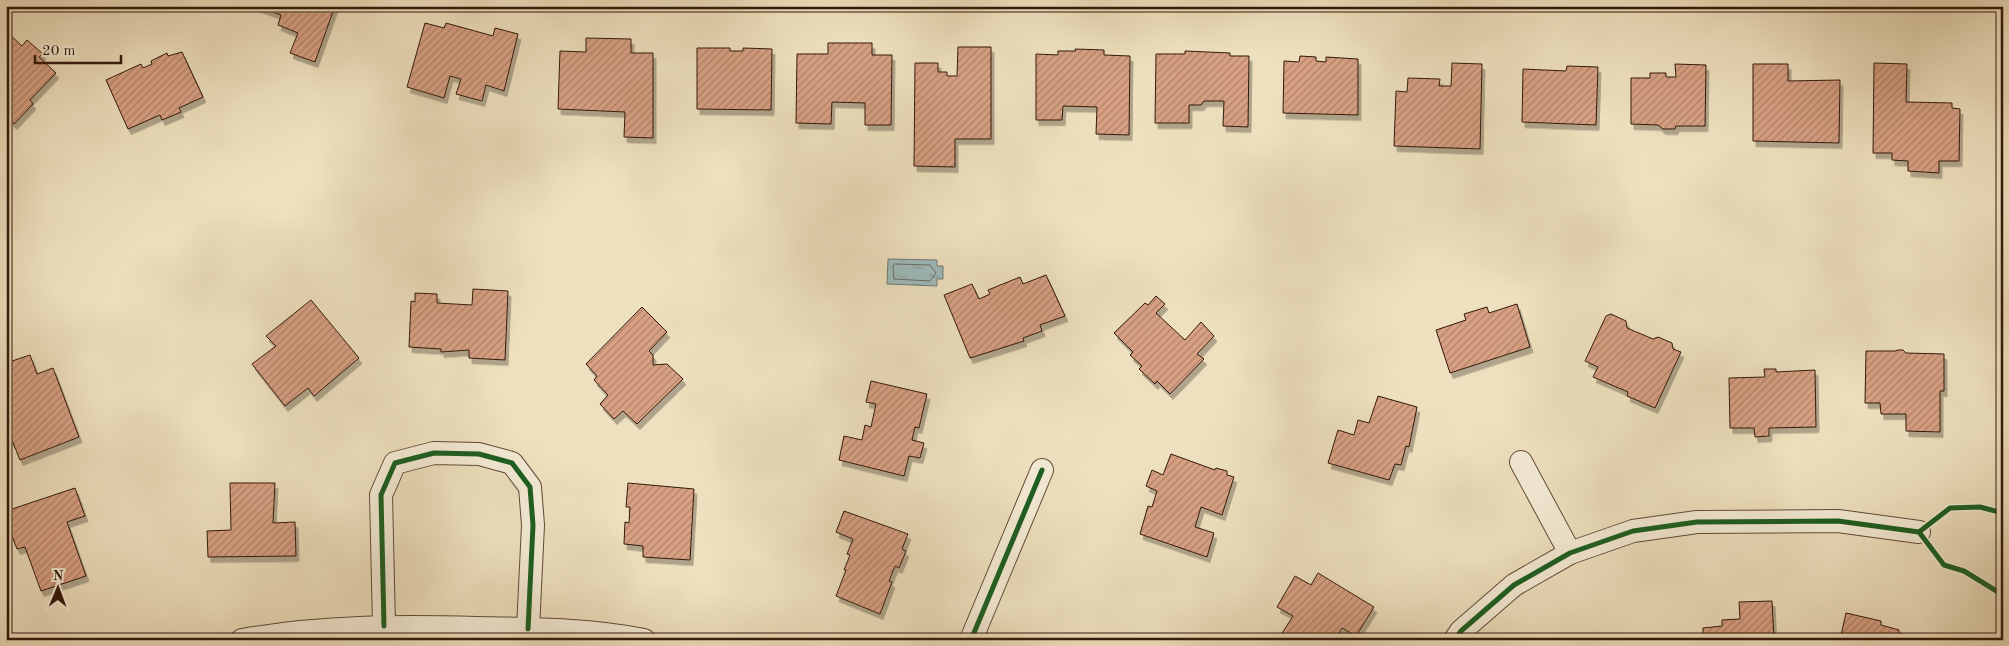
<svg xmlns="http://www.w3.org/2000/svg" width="2009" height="646" viewBox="0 0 2009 646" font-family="'Old Standard TT',serif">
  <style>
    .water { fill: url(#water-ripples); stroke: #727a74 }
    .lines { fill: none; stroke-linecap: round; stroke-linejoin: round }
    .shore { stroke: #686a62; stroke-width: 1 }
    .building { fill: url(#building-hatch); stroke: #32180a; filter: url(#shadow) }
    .street-casing { stroke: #614a37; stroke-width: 24 }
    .street { stroke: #f4ebd5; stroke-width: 22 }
    .cycleway-casing { stroke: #f4ebd5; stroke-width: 8 }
    .cycleway { stroke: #1b5e20; stroke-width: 5 }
  </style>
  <defs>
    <pattern id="water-ripples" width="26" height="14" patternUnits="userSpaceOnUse" patternTransform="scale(1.25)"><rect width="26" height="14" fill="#9dbbbb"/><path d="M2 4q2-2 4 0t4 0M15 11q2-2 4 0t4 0" fill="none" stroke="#88a09f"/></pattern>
    <pattern id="building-hatch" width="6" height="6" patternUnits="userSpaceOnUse" patternTransform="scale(1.25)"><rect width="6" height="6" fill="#d8a184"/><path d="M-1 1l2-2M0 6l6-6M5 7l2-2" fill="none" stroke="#b0826a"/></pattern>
    <filter id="shadow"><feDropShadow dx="3" dy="5.5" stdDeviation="0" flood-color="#0004"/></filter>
  </defs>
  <rect width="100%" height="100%" fill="#eee0be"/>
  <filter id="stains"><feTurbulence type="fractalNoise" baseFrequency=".004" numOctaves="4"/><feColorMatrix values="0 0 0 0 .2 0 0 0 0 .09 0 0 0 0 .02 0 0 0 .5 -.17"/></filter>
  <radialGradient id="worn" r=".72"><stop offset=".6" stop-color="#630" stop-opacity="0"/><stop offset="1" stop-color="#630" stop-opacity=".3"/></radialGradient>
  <path class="water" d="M888,259l49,1v6h6v13h-6v7l-50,-2z"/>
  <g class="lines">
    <path class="shore" d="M895,264l35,1 6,8 -6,8 -36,-2 -1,-13z"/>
  </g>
  <g class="building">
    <path d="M256,6h79l-20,56 -25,-9 8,-20 -20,-8 3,-10z"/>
    <path d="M425,23l19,5 2,-5 47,13 2,-8 23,6 -14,57 -18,-6 -4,16 -26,-7 5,-15 -11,-3 -6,22 -37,-11z"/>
    <path d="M8,33l14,13 5,-6 16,14 -4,3 17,16 -26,27 3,4 -19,20 -8,-7z"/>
    <path d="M586,38l45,1v14h22v85l-29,-1 1,-25 -67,-3 2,-58 26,1z"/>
    <path d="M828,43h44v12h20l-1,70h-26v-22l-33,-1 -1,22 -35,-1 1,-69h31z"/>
    <path d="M958,47h33v92h-36v28l-41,-1 1,-103h23v9h9v4h10z"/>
    <path d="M697,48h33v3h13v-3l29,1 -1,61 -74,-1z"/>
    <path d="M1075,49l29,1v5l26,1 -1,79 -33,-1 1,-27 -34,-1 -1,14h-26v-66l22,1v-4h18z"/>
    <path d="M1185,51l45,2v3h19l-1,71 -25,-1 1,-25h-20l-3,4h-12v18h-34l1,-69h29z"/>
    <path d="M182,52l21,45 -24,11 2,4 -19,8 -2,-5 -32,14 -22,-49 35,-16 2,4 9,-4 -1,-3 16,-8 1,3z"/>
    <path d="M1300,56l16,1v4l10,1v-5l32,2v56l-75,-2 1,-52 15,1z"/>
    <path d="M1452,63l30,1 -2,85 -86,-3 2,-55 11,1 1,-14 32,1 -1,7h12z"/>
    <path d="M1874,63l33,1 -1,38 46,1v5l8,1 -1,52h-20v12l-31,-2v-10l-16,-1v-7h-19z"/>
    <path d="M1675,64l31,1 -1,61h-29l-1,3h-12l-5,-4 -27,-1v-46h19v-5h16v4h10z"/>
    <path d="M1753,64h35v17l52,-1 -1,63 -86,-2z"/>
    <path d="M1567,66l31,1 -2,58 -74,-3 1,-53 43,2z"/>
    <path d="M1046,275l19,41 -25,9 2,6 -19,7 1,3 -54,17 -26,-63 28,-11 7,15 11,-5 -2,-4 32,-13 3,7z"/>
    <path d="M473,289l35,2 -3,69 -36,-2v-8l-28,2v-3l-32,-2 2,-46 4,1v-9l22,1v9l35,2z"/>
    <path d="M1156,296l9,8 -9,9 29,27 16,-18 13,14 -17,18 7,5 -34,35 -13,-13 -2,3 -16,-15 3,-3 -12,-11 3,-3 -19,-19 31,-30 3,2z"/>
    <path d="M311,300l48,58 -45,38 -6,-8 -23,18 -33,-42 24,-18 -10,-10z"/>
    <path d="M1517,304l13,43 -80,26 -14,-43 30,-10 -2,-6 23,-7 2,6z"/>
    <path d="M642,307l25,25 -18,19 4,4v10l14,-1 16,15 -46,45 -14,-13 -9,8 -14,-15 8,-9 -14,-15 3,-4 -11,-12z"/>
    <path d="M1611,314l15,7 1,7 26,11 5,-2 14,6 1,6 8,3 -26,56 -28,-12 1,-4 -35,-15 5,-10 -13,-6 21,-45z"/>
    <path d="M1898,350h5l3,3 38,1v37h-4v41l-34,-1v-17h-25l-1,-11h-15l1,-52h29z"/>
    <path d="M30,355l7,19 16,-6 26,69 -59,23 -8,-20 -5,3 -1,-2v-78z"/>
    <path d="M1764,369h12v3l39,-2 1,57 -47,1v8l-14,1 -1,-9h-24l-1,-50 36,-1z"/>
    <path d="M871,381l56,13 -8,34 -4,-1 -3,13 12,3 -4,15 -11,-2 -5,20 -65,-16 5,-24 18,4 3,-15 6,2 5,-23 -10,-2z"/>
    <path d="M1378,396l39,11 -8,40 -3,-1 -5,19 -6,-1 -6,16 -61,-17 10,-33 16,5 4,-15 11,3z"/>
    <path d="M1171,454l44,16 1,-2 11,3v4l7,2 -12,38 -21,-8 -6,20 19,6 -7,24 -67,-23 8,-28 4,1 5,-16 -11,-5 6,-16 11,5z"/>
    <path d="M230,483h45l-2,40 22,-1 1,34 -88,1 -1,-26 24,-1z"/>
    <path d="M628,483l66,6 -4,71 -47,-3v-11l-19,-2 1,-22 4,1 1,-16h-4z"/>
    <path d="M75,488l10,28 -18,6 19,54 -45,15 -16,-44 -8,2 -11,-29v-9z"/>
    <path d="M844,511l64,23 -6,15 4,2 -7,17 -4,-2 -6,15 3,1 -12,32 -44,-18 10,-26h-2l6,-15 -3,-1 6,-15 -17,-7z"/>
    <path d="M1318,573l56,34 -18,29 -14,-8 -7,12h-46l-8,-5 12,-19 -16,-9 18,-31 16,9z"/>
    <path d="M1772,601l2,39h-71v-12l19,-2v-6l18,-1 -1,-17z"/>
    <path d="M1846,613l35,8v4l18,5v3l24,7h-83z"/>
  </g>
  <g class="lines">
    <g class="street-casing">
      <g id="street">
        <path d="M1521,462l49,91"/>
        <path d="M384,626l-3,-131 14,-32 39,-10 45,1 33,9 18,24 3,38 -5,104"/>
        <path d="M242,640c81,-14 154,-14 235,-12 55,1 113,1 167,12"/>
        <path d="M971,640l71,-170"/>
        <path d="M1455,640l6,-9 53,-46 56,-32 63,-22 64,-9 141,-1 81,11"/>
      </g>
    </g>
    <use href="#street" class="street"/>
    <g class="cycleway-casing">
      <g id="cycleway">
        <path d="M2003,513l-23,-6 -30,1 -31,24 25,33 20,6 39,24"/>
        <path d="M384,626l-3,-131 14,-32 39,-10 45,1 33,9 18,24 3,38 -5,104"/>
        <path d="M971,640l71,-170"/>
        <path d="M1455,640l6,-9 53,-46 56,-32 63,-22 64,-9 141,-1 81,11"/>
      </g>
    </g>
    <use href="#cycleway" class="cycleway"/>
  </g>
  <rect width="2009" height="646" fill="none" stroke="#eee0be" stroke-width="25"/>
  <rect x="8" y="8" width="1994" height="631" fill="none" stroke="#32180a" stroke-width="2.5"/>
  <rect x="12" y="12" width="1984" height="621" fill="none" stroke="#32180a"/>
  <g transform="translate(58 588) rotate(1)" stroke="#f4ebd5" stroke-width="4" paint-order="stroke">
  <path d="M0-4L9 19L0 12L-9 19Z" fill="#32180a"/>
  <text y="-8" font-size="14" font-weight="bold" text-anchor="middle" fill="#32180a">N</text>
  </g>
  <path d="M35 55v8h86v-8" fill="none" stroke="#32180a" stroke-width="2.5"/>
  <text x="42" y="55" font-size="15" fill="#32180a" stroke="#f4ebd5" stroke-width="4" paint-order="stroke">20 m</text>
  <rect width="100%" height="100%" filter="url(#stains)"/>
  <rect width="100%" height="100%" fill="url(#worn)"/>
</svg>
